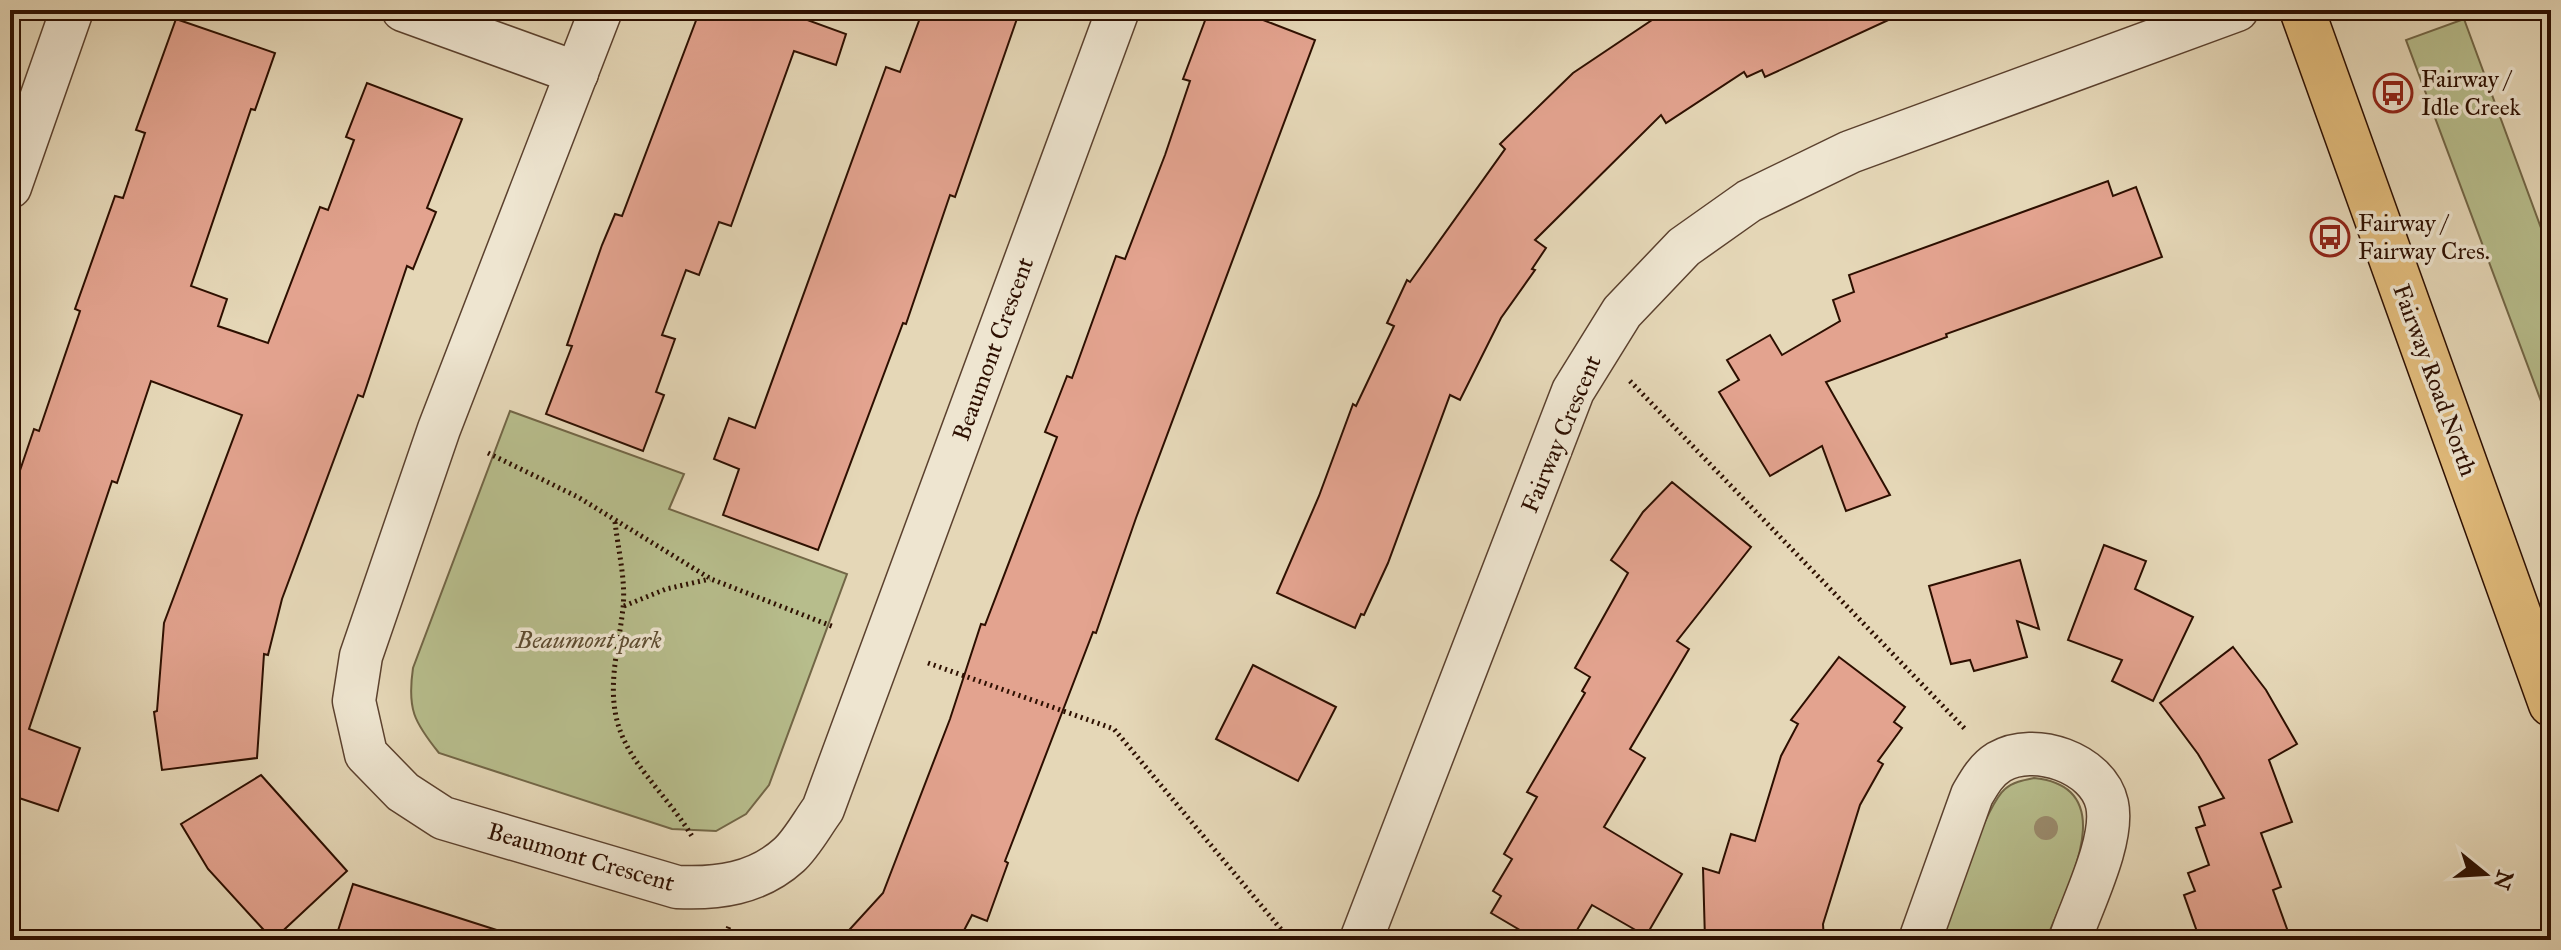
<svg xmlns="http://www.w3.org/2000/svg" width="2561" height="950" viewBox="0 0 2561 950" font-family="'IM FELL Great Primer',serif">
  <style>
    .green { fill: #b7bd8c; stroke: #726646; stroke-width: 2 }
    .building { fill: #e3a38f; stroke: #2d0f00; stroke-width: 2 }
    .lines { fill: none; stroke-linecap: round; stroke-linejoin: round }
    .minor-casing { stroke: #5b412e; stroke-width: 45 }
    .major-casing { stroke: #2d0f00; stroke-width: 47 }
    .path { stroke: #2d0f00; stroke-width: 5; stroke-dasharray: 2 4; stroke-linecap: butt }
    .minor { stroke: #eee5d0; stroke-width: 42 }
    .major { stroke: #e2bc7c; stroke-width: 44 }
    .tree { fill: #9a8b6d }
    .labels { text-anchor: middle; stroke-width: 7; stroke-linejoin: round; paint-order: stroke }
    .poi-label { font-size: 24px; fill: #2d0f00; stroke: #eee5d0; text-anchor: start }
    .street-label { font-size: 24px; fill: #2d0f00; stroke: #eee5d0 }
    .park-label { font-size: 24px; font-style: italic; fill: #5d4c31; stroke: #eee5d0 }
  </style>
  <rect width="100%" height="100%" fill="#e5d7b7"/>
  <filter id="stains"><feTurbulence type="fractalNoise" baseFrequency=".0025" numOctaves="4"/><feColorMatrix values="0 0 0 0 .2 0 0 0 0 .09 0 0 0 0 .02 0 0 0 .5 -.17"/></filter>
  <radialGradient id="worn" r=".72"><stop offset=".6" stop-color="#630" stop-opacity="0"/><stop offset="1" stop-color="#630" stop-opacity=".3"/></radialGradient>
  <g class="green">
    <path d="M2464,19l87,236v173l-145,-388z"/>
    <path d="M510,411l174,63 -15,35 178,65 -78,211 -23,29 -30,17 -44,-2 -233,-76c-25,-31 -32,-44 -26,-85z"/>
    <path d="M2034,778c91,9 31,113 12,162h-102c2,-25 43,-136 61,-151 8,-7 19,-9 29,-11z"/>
  </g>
  <g class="building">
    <path d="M700,10h80l66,24 -10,31 -42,-14 -63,175 -12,-4 -20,53 -13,-5 -24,65 13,4 -19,53 8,3 -21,56 -97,-37 26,-68 -5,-1 35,-100 13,-31 7,2z"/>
    <path d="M923,10h97l-65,187 -5,-2 -44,129 -3,-1 -85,227 -95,-35 16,-46 -25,-10 15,-41 26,10 131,-361 14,5z"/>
    <path d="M1209,10h28l78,30 -179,478 -40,115 -3,-1 -88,229 3,2 -21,58 -15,-6 -13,25h-119l43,-47 67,-174 31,-95 4,1 72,-188 -12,-5 8,-20 14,-36 5,2 44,-122 9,3 40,-104 25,-74 -7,-2z"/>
    <path d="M1667,10h243l-145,67 -3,-7 -15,7 -3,-5 -78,51 -5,-8 -126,125 11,8 -14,21 3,1 -34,48 -41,82 -10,-5 -62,168 -24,52 -3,-1 -6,14 -78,-35 42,-97 34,-92 3,2 38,-80 -7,-3 20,-43 3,2 95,-133 -5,-5 73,-71z"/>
    <path d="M176,19l99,34 -20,57 -4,-1 -60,177 36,13 -9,27 50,17 52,-136 8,3 26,-70 -8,-3 21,-54 95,36 -35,89 9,4 -23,57 -6,-3 -44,131 -5,-2 -76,204 -14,56 -4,-1 -7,104 -95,12 -8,-58 3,-1 7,-88 78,-208 -91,-34 -34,102 -5,-2 -83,248 51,19 -22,63 -48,-16v-295l24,-71 5,2 41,-120 -5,-2 40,-113 8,2 22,-65 -9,-3z"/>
    <path d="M2108,181l5,15 23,-9 26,70 -216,77 1,3 -121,45 64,113 -44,16 -24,-65 -52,30 -51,-84 20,-12 -12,-20 43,-25 12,20 58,-34 -7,-21 21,-8 -5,-17z"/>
    <path d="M1672,482l79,65 -74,94 12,8 -59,100 15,9 -41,69 78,47 -36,62 -54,-31 -21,35h-34l-46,-27 10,-17 -8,-5 19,-32 -8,-5 33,-57 -10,-5 58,-99 -3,-2 8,-14 -15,-9 53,-95 -17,-13 32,-48z"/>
    <path d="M2104,545l42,16 -11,28 58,28 -40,84 -41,-20 10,-21 -54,-20z"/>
    <path d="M2020,560l19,69 -22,-8 10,36 -53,14 -4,-11 -19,4 -22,-78z"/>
    <path d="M2233,647l33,43 31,54 -28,16 23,62 -31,11 20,54 -8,3 18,50h-91l-16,-45 11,-4 -7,-18 21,-8 -13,-37 9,-3 -6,-18 25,-9 -26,-44 -38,-51z"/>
    <path d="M1839,657l66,50 -11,15 8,6 -24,33 5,3 -23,41 -37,119 1,16h-119l-2,-72 16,5 12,-39 24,7 26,-85 17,-32 -7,-4z"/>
    <path d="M1253,665l83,42 -38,74 -82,-42z"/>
    <path d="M261,775l86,96 -74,69 -65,-71 -27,-45z"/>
    <path d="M353,884l153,49 -1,7h-170z"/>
  </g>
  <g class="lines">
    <g class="minor-casing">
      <g id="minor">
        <path d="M403,10l174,63"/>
        <path d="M601,10l-162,419 -78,227 -7,45 12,53 37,38 40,26 234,69c40,2 80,-3 112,-32 13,-12 23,-31 34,-46l295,-799"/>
        <path d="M10,187l62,-177"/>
        <path d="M1361,940l212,-549 49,-79 62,-65 65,-46 101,-49 387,-142"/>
        <path d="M1920,940l52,-145c7,-12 14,-25 27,-33 35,-21 99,1 108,42 8,36 -25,100 -37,136"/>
      </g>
    </g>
    <g class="major-casing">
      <path id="major" d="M2302,10l249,694"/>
    </g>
    <g class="path">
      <path d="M1630,381l335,348"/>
      <path d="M488,453l90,44 133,82 123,48"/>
      <path d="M615,522c3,27 11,59 8,86 -5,46 -20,90 2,134 14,30 49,63 68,96"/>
      <path d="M624,606l42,-17 44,-10"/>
      <path d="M928,663l186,66 176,211"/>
      <path d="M724,940l5,-14"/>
    </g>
    <use href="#minor" class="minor"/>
    <use href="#major" class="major"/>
  </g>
  <circle class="tree" cx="2046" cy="828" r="12"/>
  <defs>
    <g id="bus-ring" transform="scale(2)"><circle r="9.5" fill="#eee5d0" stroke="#8f2418" stroke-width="1.5"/><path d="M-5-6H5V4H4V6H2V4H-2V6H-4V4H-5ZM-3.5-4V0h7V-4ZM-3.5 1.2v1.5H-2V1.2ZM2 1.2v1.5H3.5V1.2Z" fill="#8f2418"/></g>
  </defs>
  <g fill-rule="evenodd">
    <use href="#bus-ring" x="2393" y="93"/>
    <use href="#bus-ring" x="2330" y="237"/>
  </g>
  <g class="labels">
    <g class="poi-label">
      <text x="2421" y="87">Fairway /<tspan x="2421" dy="28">Idle Creek</tspan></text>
      <text x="2358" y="231">Fairway /<tspan x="2358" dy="28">Fairway Cres.</tspan></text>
    </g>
    <g class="street-label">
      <text transform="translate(993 349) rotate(-70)" y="8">Beaumont Crescent</text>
      <text transform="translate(2435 380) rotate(70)" y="8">Fairway Road North</text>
      <text transform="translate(1561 434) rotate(-67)" y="8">Fairway Crescent</text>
      <text transform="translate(581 857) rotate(16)" y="8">Beaumont Crescent</text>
    </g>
    <g class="park-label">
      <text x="589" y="648">Beaumont park</text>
    </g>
  </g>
  <rect width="2561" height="950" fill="none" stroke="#e5d7b7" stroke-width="40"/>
  <rect x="12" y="12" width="2537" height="926" fill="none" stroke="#2d0f00" stroke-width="4"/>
  <rect x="20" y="20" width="2521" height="910" fill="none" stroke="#2d0f00" stroke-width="2"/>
  <g transform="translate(2485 874) rotate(108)" stroke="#eee5d0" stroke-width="6" paint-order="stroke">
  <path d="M0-6L14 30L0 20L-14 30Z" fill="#2d0f00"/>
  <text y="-12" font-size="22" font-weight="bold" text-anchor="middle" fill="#2d0f00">N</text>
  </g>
  <rect width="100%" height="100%" filter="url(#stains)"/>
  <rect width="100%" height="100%" fill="url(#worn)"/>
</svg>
